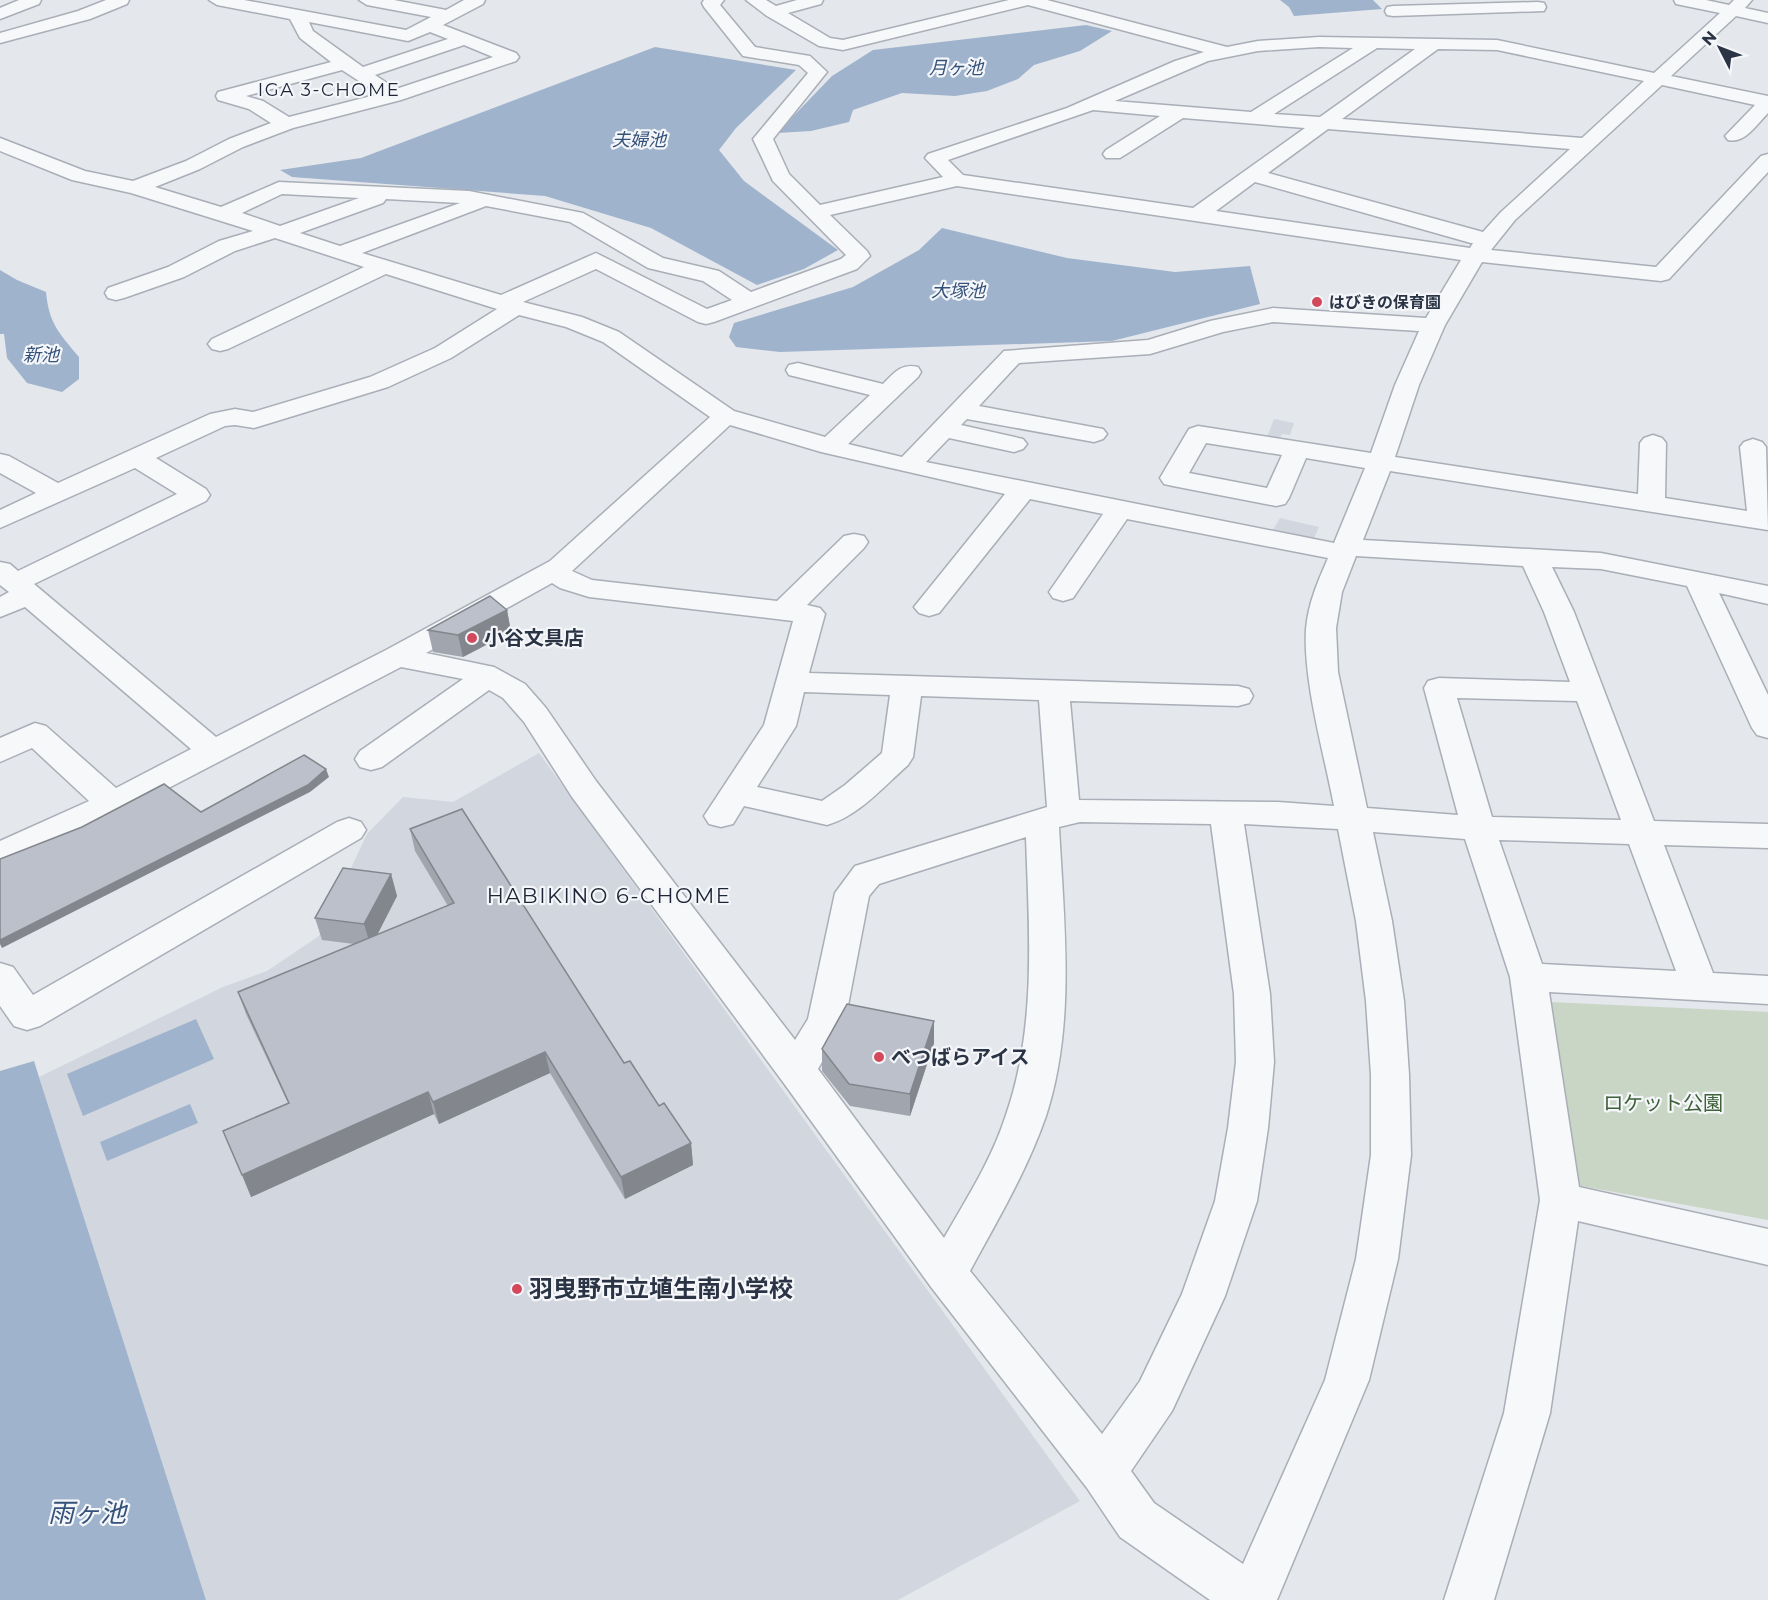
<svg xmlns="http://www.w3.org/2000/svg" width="1768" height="1600" viewBox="0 0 1768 1600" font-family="Montserrat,'Noto Sans JP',sans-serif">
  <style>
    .built { fill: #d2d6de }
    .green { fill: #c9d6c5 }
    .water { fill: #9fb4cc }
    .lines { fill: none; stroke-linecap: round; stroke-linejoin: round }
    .minor-casing { stroke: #a9aeb7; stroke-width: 3 }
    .minor { fill: #f7f8fa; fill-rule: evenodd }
    .wall { fill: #a1a5ae }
    .shaded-wall { fill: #83868d }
    .building { fill: #bbc0ca; stroke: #83868d; stroke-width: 1.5 }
    .poi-dot { fill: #d1495b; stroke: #f4f6f9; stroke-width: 2 }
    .labels { text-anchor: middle; stroke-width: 4.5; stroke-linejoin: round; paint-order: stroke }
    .far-poi-label { font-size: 16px; font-weight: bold; fill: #2b3445; stroke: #f4f6f9; text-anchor: start }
    .far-water-label { font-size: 18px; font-style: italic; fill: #34527a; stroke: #f4f6f9 }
    .far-neighbourhood-label { font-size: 18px; letter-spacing: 1.5px; fill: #1d2536; stroke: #f4f6f9 }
    .poi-label { font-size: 20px; font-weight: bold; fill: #2b3445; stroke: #f4f6f9; text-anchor: start }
    .park-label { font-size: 20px; fill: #3f6138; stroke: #f4f6f9 }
    .neighbourhood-label { font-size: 21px; letter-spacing: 1.5px; fill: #1d2536; stroke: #f4f6f9 }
    .near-poi-label { font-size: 24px; font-weight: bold; fill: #2b3445; stroke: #f4f6f9; text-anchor: start }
    .near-water-label { font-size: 26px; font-style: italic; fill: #34527a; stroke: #f4f6f9 }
  </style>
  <rect width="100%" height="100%" fill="#e4e7ec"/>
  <g class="built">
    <path d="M1274,419l20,4 -4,12 -8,-1 -3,6 -12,-3z"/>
    <path d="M1280,518l39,9 -11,25 -48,-11 5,-12 8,1z"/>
    <path d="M539,753l541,748 -182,99h-692l-167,-523 184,-90 44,-16 52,-35 48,-102 36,-37 50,5z"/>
  </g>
  <path class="green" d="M1549,1002l219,10v208l-192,-35z"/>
  <g class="water">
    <path d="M1280,0h93l9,9 -88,7 -5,-9z"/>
    <path d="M1086,25l26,6 -32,20 -46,14 -16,14 -31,12 -32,5 -53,-3 -49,17 -4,12 -38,9 -34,2 55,-57 41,-26z"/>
    <path d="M655,47l141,23 -60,58 -17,22 25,31 94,69 -34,19 -47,16 -106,-57 -106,-32 -253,-19 -12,-7 81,-12z"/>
    <path d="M942,228l125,30 108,14 75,-6 10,38 -148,37 -332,11 -44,-5 -7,-10 5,-14 119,-36 66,-37z"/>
    <path d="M0,270l17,10 29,12c3,32 13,41 33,65v22l-17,13 -35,-9 -20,-25 -3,-24h-4z"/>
    <path d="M196,1019l18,40 -131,57 -16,-42z"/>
    <path d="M34,1061l5,16 167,523h-206v-529z"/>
    <path d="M190,1104l8,19 -91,38 -7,-19z"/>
  </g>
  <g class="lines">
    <g class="minor-casing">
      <g id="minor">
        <path d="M19,0h22l-2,4 -39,15v-11z"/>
        <path d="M106,0h23l-2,4 -37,15 -90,24v-10l78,-22z"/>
        <path d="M209,0h35l162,30 25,-13 -64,-12 -8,-5h35l52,10 18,-10h21l-2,4 -40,21 73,28 3,4 -3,4 -115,39 -108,28 -50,19 -43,22 -45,18 66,20 58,-25 190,9 114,22 80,45 56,13 32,21 90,-33 5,-4 -73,-74 -20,-42 55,-66 -9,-8 -56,-9 -39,-49 -2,-4 2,-3h20l-4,5 35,42 55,9 17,16 -54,67 16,35 31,31 123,-28 -18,-19 3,-4 139,-46 108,-47 29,-9 -176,-47 -185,45 -24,-4 -52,-30 -21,-16h20l10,6 21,-6h26l-2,4 -33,9 42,25 13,2 166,-40h38l180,47 31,-6 61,-4 178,3 157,33 66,-60 -44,-9 -2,-4h32l23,5 5,-5h18l-7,8 23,5v10l-32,-7 -65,60 97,20v17c-11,11 -23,31 -40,27l-3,-4 30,-31 -93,-20 -147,135 -24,30 165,17 105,-111 7,-2v18l-99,107 -8,2 -179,-19 -37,63 -26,60 -24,72 243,37 2,-51 4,-5 9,-3 9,3 4,5 -1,55 82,13 -7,-64 4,-5 9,-3 9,3 4,5 2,83 -378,-59 -27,69 238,13 167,33v18l-49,-11 49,102v43l-11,-3 -5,-7 -65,-142 -86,-17 -49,-2 22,45 80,209 114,3v24l-104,-3 49,128 55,3v28l-219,-12 30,195 189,42v36l-190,-44 -28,192 -56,187h-50l60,-187 36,-213 -30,-223 -45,-138 -92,-7 19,89 12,80 5,74 2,80 -13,104 -29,121 -92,220h-67l-90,-63 -33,-49 -156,-201 -148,-205 -211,-285 -48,-75 -21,-24 -14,-8 -107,77 -11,3 -11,-3 -5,-8 5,-8 103,-72 -62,-12 -317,165 -84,34v-25l89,-40 -57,-53 -32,14v-24l35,-15 11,3 70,62 75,-39 -166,-142 -25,10v-20l9,-5 -9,-7v-23l10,2 8,7 159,-77 -42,-26 -135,60v-18l36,-17 -36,-20v-19l9,2 49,27 152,-69 25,-5 18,3 117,-35 65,-29 62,-39 -111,-35 -158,75 -8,2 -8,-2 -4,-5 4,-5 152,-72 -89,-29 -40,13 -51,26 -60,21 -8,2 -8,-2 -3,-5 3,-5 60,-21 51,-26 34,-10 -122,-38 -59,-13 -72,-29v-13l85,33 48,10 53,-20 43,-22 42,-16 -22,-14 -31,-9 -2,-4 2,-4 113,-30 -31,-24 -10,-19 -73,-14zM309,22l99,19 22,-9 18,7 -85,28 -50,-36zM464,45l29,12 -97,32 -21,-14zM1319,47l34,1 -102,64 -136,-11 93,-40 50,-10zM1377,48l38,1 -95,68 -46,-3zM1438,49l59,1 147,31 -62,57 -240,-19zM342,70l37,24 -90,23 -26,-16 -17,-5zM1093,110l67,6 -54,34 -3,4 3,4h14l63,-40 122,10 -112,80 -230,-33 -15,-15zM1328,129l242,20 -69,63 -18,20 -215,-59zM1255,182l216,61h2l-3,5 -254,-37zM957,186l504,74 -35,58 -153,-10 -63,13 -62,19 -144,11 -102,106 -54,-13 70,-67 3,-5 -3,-5c-17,-4 -24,6 -35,17l-85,-21 -9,2 -3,5 3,5 81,20 -45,42 -91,-26 -115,-79 -37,-15 -59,-15 73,-33 102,53 8,2 8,-2 143,-53 13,-13 -3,-5 -37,-36zM282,194l77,4 -79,28 -38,-13zM386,199l74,4 -120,43 -40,-13 83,-30zM486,206l84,16 78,46 55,13 29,19 -25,9 -111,-56 -95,42 -139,-42zM519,315l47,12 37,15 107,75 -160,144 -164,89 -170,87 -182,-153 172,-83 4,-6 -4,-6 -50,-31 69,-32 10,-1 19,3 134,-41 63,-29zM1273,322l146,9 -24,54 -24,68 -173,-27 -9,3 -29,49 4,6 9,2 103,20 9,-2 4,-6 17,-40 59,10 -31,75 -408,-81 23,-24 65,14 9,-3 4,-5 -4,-5 -62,-14 6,-6 127,23 9,-3 4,-5 -4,-5 -124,-23 40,-43 131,-9 73,-22zM730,425l91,27 184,42 -91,113 5,6 10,3 10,-3 91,-114 73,15 -54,78 4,6 10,3 10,-3 54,-79 201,39c-10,23 -20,46 -22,71 -3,52 18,124 28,177l-56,-4 -199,-2 -9,-99 168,5 11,-3 4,-7 -4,-7 -11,-3 -429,-13 16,-59 -5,-6 -13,-3 57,-57 4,-6 -4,-6 -10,-2 -10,2 -67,65 -185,-21 -20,-9zM1206,443l76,12 -15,33 -78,-15zM1356,556l167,10 21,46 26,70 -131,-4 -11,3 -4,7 34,127 -91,-7 -29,-136 -2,-44 6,-36zM552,583l8,5 29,9 204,24 -29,104 -60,91 5,8 12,3 12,-3 11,-18 83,19c32,-9 57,-39 81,-60l5,-8 8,-61 118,4 8,107 -192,59 -20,27 -27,126 -13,21 -199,-259 -50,-73 -21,-24 -31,-17 -68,-14zM804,692l86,3 -8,58 -37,32 -23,16 -65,-14 39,-61zM1457,698l120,3 44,119 -129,-3zM1080,822l131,2 23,170 2,68 -8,66 -13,73 -33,93 -42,87 -38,53 -132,-163c27,-50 57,-100 76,-155 30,-92 18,-193 13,-289zM1244,824l94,5 18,92 10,80 5,74v80l-15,104 -31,121 -82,184 -89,-61 -23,-32 41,-60 53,-115 32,-95 11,-73 6,-66 -4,-68zM1026,837c3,93 11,189 -20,278 -14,44 -39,83 -62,123l-126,-169 27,-48 24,-125 10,-12zM1499,840l130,4 47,127 -134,-7z"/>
        <path d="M1538,2l6,1 2,4 -2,4 -151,5 -6,-1 -2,-4 2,-4 6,-1z"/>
        <path d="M349,818l12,4 5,8 -5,8 -321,188 -13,4 -13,-4 -14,-20v-43l13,4 20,28 304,-173z"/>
      </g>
    </g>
    <use href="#minor" class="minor"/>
  </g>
  <g class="wall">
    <path d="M507,610l4,22 -48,25 -30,-5 -5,-22z"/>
    <path d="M410,829l214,234 67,80 2,22 -68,34 -75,-126 -111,51 -5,-10 -183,83 37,-94 -42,-89 -8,-22 116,-48 -32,-4 -7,-22 76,-44 6,22 -20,39 71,-29 -33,-55z"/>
    <path d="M934,1021v22l-24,73 -60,-10 -28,-35v-22z"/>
  </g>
  <g class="shaded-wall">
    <path d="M507,610l4,22 -48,25 -5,-22z"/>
    <path d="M326,769l3,8 -19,15 -308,156 -2,-4v-4z"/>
    <path d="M391,874l6,22 -26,51 -7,-23z"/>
    <path d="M934,1021v22l-24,73v-22z"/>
    <path d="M545,1052l5,21 -111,51 -6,-22z"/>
    <path d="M428,1092l6,22 -183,83 -9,-22z"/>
    <path d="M691,1143l2,22 -68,34 -4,-22z"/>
  </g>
  <g class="building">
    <path d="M490,596l17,14 -49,25 -30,-5z"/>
    <path d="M304,755l22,14 -18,16 -308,155v-81l82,-32 82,-43 37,28z"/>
    <path d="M462,809l162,254 6,-2 29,45 5,-3 27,40 -70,34 -76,-125 -112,50 -5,-10 -186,83 -19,-44 66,-28 -51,-111 216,-89 -44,-74z"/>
    <path d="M343,868l48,6 -27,50 -49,-6z"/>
    <path d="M847,1004l87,17 -24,73 -61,-10 -27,-35z"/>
  </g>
  <g class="poi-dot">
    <circle cx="1317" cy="302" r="6"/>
    <circle cx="472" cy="638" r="6"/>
    <circle cx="879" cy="1057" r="6"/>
    <circle cx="517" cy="1289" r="6"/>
  </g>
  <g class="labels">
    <g class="far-poi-label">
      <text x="1329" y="308">はびきの保育園</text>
    </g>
    <g class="far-water-label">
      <text x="956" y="74">月ヶ池</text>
      <text x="639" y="146">夫婦池</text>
      <text x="958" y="297">大塚池</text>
      <text x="41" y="361">新池</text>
    </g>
    <g class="far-neighbourhood-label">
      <text x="329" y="96">IGA 3-CHOME</text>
    </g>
    <g class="poi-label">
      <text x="484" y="645">小谷文具店</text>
      <text x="891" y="1064">べつばらアイス</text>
    </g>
    <g class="park-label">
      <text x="1663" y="1110">ロケット公園</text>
    </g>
    <g class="neighbourhood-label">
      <text x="609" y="903">HABIKINO 6-CHOME</text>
    </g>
    <g class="near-poi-label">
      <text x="529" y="1297">羽曳野市立埴生南小学校</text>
    </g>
    <g class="near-water-label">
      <text x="87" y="1522">雨ヶ池</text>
    </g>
  </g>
  <g transform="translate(1720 48) rotate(312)" stroke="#f4f6f9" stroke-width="4.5" paint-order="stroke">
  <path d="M0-4.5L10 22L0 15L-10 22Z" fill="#2b3445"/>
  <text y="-9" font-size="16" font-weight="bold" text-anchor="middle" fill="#2b3445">N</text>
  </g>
</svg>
